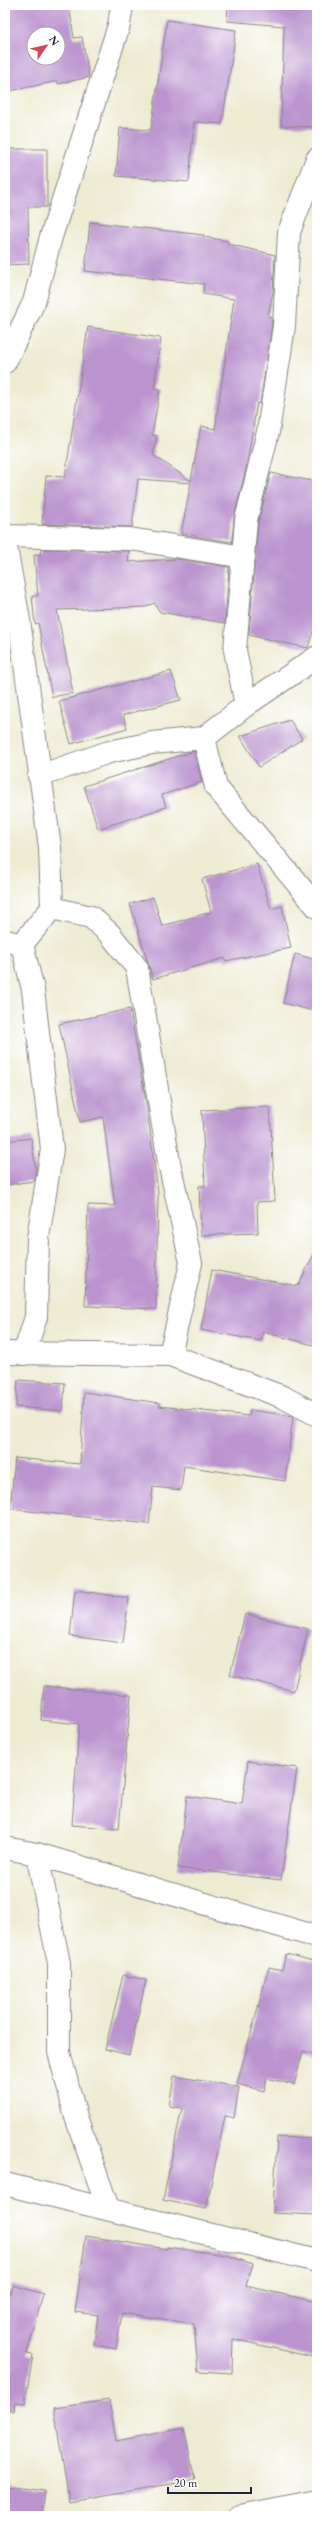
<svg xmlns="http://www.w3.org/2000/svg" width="322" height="2521" viewBox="0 0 322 2521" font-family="'EB Garamond',serif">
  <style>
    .building { fill: #bb94cf; fill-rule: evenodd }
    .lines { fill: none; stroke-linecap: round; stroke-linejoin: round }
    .minor-casing { stroke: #888687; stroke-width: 24 }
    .minor { stroke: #fff; stroke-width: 22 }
  </style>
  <rect width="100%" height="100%" fill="#fff"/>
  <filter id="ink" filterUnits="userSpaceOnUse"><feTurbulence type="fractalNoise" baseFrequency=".025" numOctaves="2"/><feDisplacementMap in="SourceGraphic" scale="8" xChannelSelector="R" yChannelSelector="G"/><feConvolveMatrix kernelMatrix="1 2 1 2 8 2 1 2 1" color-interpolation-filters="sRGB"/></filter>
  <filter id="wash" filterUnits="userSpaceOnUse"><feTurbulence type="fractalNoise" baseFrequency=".012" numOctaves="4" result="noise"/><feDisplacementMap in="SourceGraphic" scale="16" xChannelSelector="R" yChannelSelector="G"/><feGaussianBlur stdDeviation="0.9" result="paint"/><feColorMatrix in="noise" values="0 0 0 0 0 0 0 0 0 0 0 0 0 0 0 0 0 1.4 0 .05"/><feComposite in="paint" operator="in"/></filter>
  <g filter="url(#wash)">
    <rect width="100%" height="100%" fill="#eeebd3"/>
    <g id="blocks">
      <g class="building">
        <path d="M5,5h64l5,33 8,-1 7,40 -31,7v-3l-53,11zM34,34h24v24h-24z"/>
        <path d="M228,5h89v122l-36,-1 3,-100 -57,-5z"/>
        <path d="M167,20l69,10 -14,94 -28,-2 -5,60 -73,-6 4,-48 31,2z"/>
        <path d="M5,149h42v58h-19l1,57 -24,1z"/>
        <path d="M90,222l114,13v2l24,4v3l47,11 -2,37 -5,24 4,1v8l-12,79 -3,-1 -11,66 -12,48 -2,25 -51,-8 10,-51 -53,-4 -6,48 -90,-3 4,-48 19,1 23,-150 73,11 -7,50 6,1 -8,46 5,1 -4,19 38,26 10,-55 14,3 19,-130 -31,-5 1,-10 -119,-13z"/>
        <path d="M271,473l46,9v147l-3,-1 -6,20 -59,-13 9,-113z"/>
        <path d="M41,549l88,2 -1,11 49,-3 52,8 -4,56 -65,-11 -6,-9 -8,4 -89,3 16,83 -21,4 -14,-74 -3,1 -3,-28h6l-4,-41h6z"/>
        <path d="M171,671l10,29 -58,15 4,13 -56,16 -12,-43z"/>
        <path d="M290,720l12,19 -43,28 -19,-31z"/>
        <path d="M194,751l8,31 -40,13 4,12 -68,22 -14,-43z"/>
        <path d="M257,864l14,45 11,-3 9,42 -66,13v-3l-72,21 -23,-75 23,-7 9,29 49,-14 -9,-33z"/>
        <path d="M295,954l22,6v52l-34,-9z"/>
        <path d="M130,1009l17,99 11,85 -2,116 -71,-3 3,-101 27,1 -12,-89 -23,5 -21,-98z"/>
        <path d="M270,1107l5,94 -18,1 1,31 -57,2 -2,-49h6l-3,-76z"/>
        <path d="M31,1138l5,33 -2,10 -29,4v-44z"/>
        <path d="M317,1248v98l-54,-14 -2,9 -60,-11 11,-60 86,16z"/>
        <path d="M18,1380l47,3 -2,28 -47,-4z"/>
        <path d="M84,1392l76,11 -1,3 90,10 1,-6 43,6 -8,65 -101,-15 -3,24 -28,-3 -4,37 -139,-15 5,-51 65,6z"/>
        <path d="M75,1590l54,8 -6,45 -53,-7z"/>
        <path d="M245,1614l63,15 -14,62 -64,-16z"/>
        <path d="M44,1686l87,9 -12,134 -47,-4 7,-101 -38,-4z"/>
        <path d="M248,1761l49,7 -16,112 -103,-12 9,-72 55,8z"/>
        <path d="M286,1954l31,8v93l-14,-4 -9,34 -27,-7 -3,13 -27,-7 32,-117 13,3z"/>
        <path d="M123,1975l23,5 -17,75 -24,-6z"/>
        <path d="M174,2076l65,11 -5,31 -9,-2 -19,93 -43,-9 19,-92 -13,-2z"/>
        <path d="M277,2137l40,2v76l-44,-2z"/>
        <path d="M86,2236l81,13v-2l59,8 27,9 -7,22 71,16v56l-84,-19 -1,34 -34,-2 -4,-47 -72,-11 -6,36 -22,-4 4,-30 -23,-3z"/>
        <path d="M13,2285l30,9 -16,60 6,1 -8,48 -10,-1 -2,9 -8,-1v-118l6,1z"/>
        <path d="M109,2400l7,41 68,-13 11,52 -126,21 -15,-93z"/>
        <path d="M5,2486l40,5 -3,25h-37z"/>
      </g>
    </g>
  </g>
  <g filter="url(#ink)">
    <use href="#blocks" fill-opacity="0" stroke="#888687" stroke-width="1"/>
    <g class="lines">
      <g class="minor-casing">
        <g id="minor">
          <path d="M5,362l29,-60 17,-65 68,-212 3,-20"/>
          <path d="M5,536l125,3 114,18"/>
          <path d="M5,542l14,78 31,227 2,61 -30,36 -17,-3"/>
          <path d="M246,705l-11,-55 11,-130 22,-88 16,-106 5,-94 28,-73"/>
          <path d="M204,738l42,-33 71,-48"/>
          <path d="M39,776l70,-24 43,-9 52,-5 12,49 101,120"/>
          <path d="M52,908l39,9 19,17 27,34 32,194 22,101 -21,92"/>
          <path d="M22,944l11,46 19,159 -14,89 -2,79 -12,37"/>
          <path d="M5,1353l165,2 113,42 34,18"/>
          <path d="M5,1848l32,6 280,83"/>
          <path d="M37,1854l22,109v89l17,65 32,91"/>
          <path d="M5,2184l312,77"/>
          <path d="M240,2516l77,-15"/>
        </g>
      </g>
      <use href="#minor" class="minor"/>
    </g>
  </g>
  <rect width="322" height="2521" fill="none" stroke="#fff" stroke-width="20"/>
  <g transform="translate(46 46) rotate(56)"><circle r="19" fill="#ffffff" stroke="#a7a7b1"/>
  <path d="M0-3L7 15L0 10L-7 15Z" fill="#d1495b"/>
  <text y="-6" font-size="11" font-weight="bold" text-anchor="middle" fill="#22223b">N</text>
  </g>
  <path d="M168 2487v6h83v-6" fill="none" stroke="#22223b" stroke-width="2"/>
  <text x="174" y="2487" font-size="12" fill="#22223b" stroke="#ffffff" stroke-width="3" paint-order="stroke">20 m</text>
</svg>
